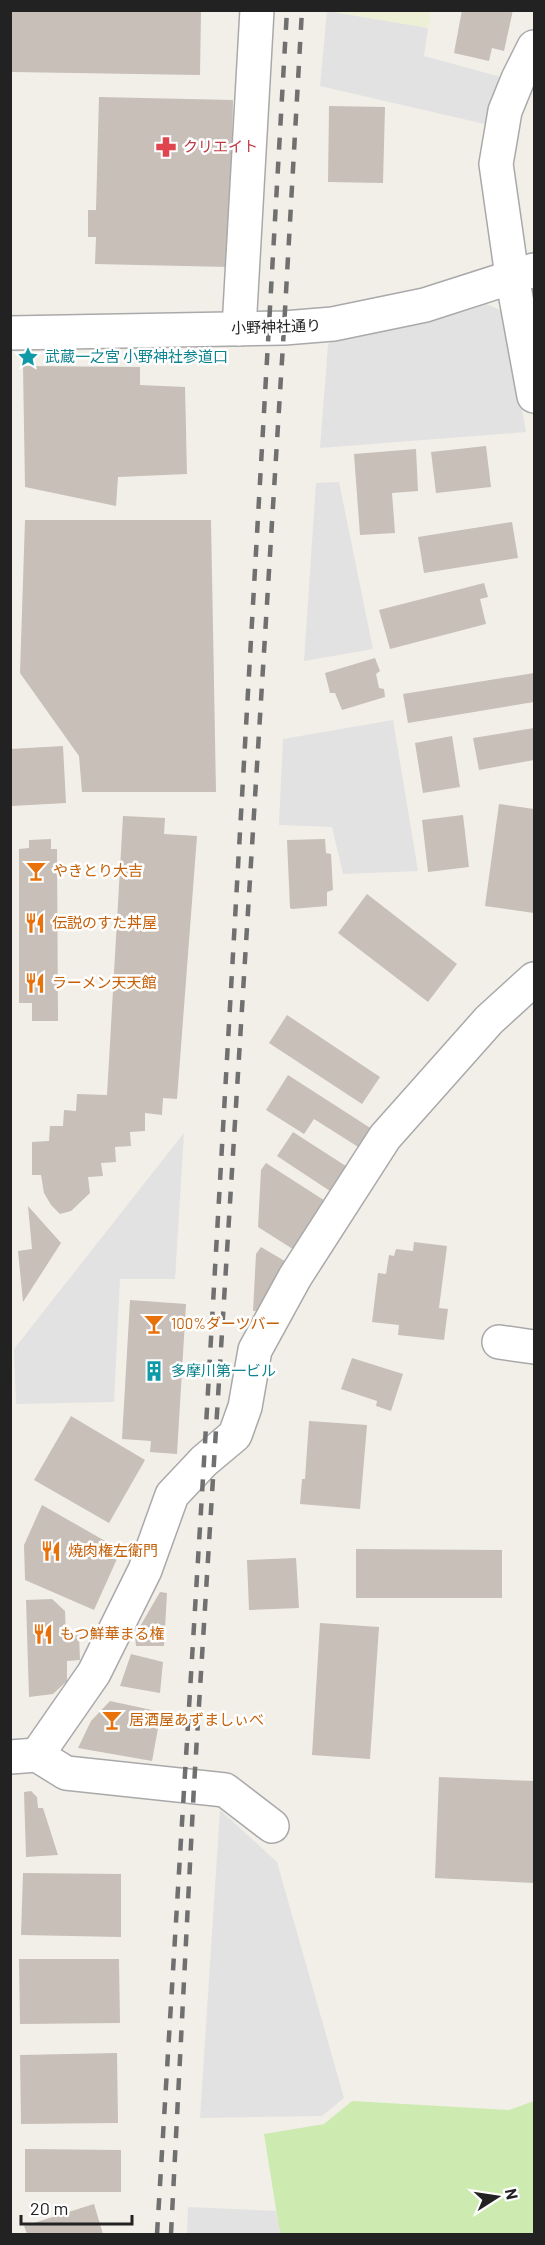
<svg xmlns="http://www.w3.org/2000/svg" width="545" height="2245" viewBox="0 0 545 2245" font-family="Barlow,'Noto Sans JP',sans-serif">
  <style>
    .farmland { fill: #eef0d5 }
    .grass { fill: #cdebb0 }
    .parking { fill: #e2e2e2 }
    .building { fill: #c7bfb8 }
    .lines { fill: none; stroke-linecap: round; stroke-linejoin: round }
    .minor-casing { stroke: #a9a9a9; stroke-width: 36 }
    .minor { stroke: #fff; stroke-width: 33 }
    .rail { stroke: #707070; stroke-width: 4.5; stroke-dasharray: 12 12; stroke-linecap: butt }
    .labels { text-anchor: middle; stroke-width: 5; stroke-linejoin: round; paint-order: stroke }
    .health-label { font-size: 15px; fill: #be3a42; stroke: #fff; text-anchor: start }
    .street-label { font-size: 15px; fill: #222; stroke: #fff }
    .culture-label { font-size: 15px; fill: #0d838f; stroke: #fff; text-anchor: start }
    .food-label { font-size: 15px; fill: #c56008; stroke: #fff; text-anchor: start }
  </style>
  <rect width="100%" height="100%" fill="#f2efe9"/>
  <path class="farmland" d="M328,11h103l-3,17z"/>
  <path class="grass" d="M352,2101l157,9 25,-9v133h-254l-16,-100 60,-10z"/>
  <g class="parking">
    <path d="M327,11l101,17 -4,28 77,21 -12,48 -169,-39z"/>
    <path d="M486,304l19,8 21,120 -206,16 8,-103 4,-6z"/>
    <path d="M339,482l34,167 -69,12 12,-178z"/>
    <path d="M393,720l25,151 -75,3 -11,-47 -53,-2 4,-86z"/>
    <path d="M184,1133l-9,146h-55l-6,123 -98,2 -2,-55z"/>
    <path d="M220,1810l57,52 67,236 -22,18 -122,2z"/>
    <path d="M188,2207l88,4 4,23h-93z"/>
  </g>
  <g class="building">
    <path d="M12,10h189l-1,65 -189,-3z"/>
    <path d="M462,10h51l-9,41 -12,-3 -3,13 -35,-8z"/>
    <path d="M99,97l134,3 -3,167 -135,-3 1,-27h-8v-27h8z"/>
    <path d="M329,106l56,1 -2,76 -55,-1z"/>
    <path d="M23,366l117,1v18l45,2 2,87 -69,3 -2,29 -91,-19z"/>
    <path d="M486,446l5,41 -55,6 -5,-41z"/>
    <path d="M416,449l2,42 -26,2 3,40 -35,2 -6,-81z"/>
    <path d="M25,520h186l5,272h-134l-3,-36 -59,-83z"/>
    <path d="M512,522l6,36 -94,15 -6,-36z"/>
    <path d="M484,583l4,14 -8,2 6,25 -96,25 -11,-39z"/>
    <path d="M375,658l5,13 -4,3 3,14 5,1 1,8 -43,13 -7,-17h-5l-5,-20z"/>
    <path d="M534,673v29l-126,21 -5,-29z"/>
    <path d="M534,728v32l-55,10 -6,-32z"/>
    <path d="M452,736l8,51 -37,6 -8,-50z"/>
    <path d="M63,746l3,57 -54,3 -2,-57z"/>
    <path d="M499,804l35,5v104l-49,-7z"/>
    <path d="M463,815l6,52 -41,5 -6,-52z"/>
    <path d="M123,816l42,2 -1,16 33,2 -20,263 -14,-1 -1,17 -17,-2v18l-15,1 1,14 -16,1 1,15 -15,1 2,13 -15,1 2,16 -19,18 -11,3 -9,-9 -7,-12 -3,-18h-9v-33l17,-1 1,-15h13l1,-16 12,1 1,-17 30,1z"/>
    <path d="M51,839v10h6l1,172h-26v-18h-13v-154l10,-1v-8z"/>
    <path d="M325,839l1,14 5,1 2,36 -6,2v14l-35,3 -2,-1 -3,-68z"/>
    <path d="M367,894l90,70 -29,38 -90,-69z"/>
    <path d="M287,1015l93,62 -18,27 -93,-61z"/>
    <path d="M288,1075l87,56 -12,19 -49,-31 -10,15 -38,-24z"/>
    <path d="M293,1132l59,38 -16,25 -59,-39z"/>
    <path d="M266,1163l64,41 -31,49 -41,-26 3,-57z"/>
    <path d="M28,1206l33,37 -38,59 -5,-51 14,-2z"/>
    <path d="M414,1242l33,4 -8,62 9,1 -4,31 -46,-5 1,-10 -27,-3 6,-49 8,1 3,-19 5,1 2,-7 17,2z"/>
    <path d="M261,1247l27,16 -27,47 -8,1 3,-57z"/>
    <path d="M130,1300l56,4 -9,150 -27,-2 1,-11 -29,-2z"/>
    <path d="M352,1358l51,16 -12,37 -15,-5 1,-5 -36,-12z"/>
    <path d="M71,1416l74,44 -36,63 -75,-43z"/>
    <path d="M309,1421l58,4 -7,84 -60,-5 2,-25h3z"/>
    <path d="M42,1505l79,45 -27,60 -69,-30 -1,-35z"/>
    <path d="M356,1549l146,1v48h-146z"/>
    <path d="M296,1558l3,50 -50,2 -2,-50z"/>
    <path d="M160,1592l7,1 -3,53h-28l-1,-11z"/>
    <path d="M52,1599l13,12 1,24h13l1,25 -13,1v20l-14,13 -24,3 -3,-97z"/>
    <path d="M320,1623l59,4 -9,132 -58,-4z"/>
    <path d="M131,1654l32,8 -3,31 -40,-7z"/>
    <path d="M110,1701l51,11 -9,49 -74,-13 13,-27z"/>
    <path d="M439,1777l95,4v102l-99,-5z"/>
    <path d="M31,1791l6,6 1,11h5l15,47 -32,2 -2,-65z"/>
    <path d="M23,1873l98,1v63l-100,-2z"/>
    <path d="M19,1959h100l1,64 -100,1z"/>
    <path d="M117,2053l1,70 -97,1 -1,-69z"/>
    <path d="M25,2149l96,1v42h-96z"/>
    <path d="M94,2204l9,30h-76l-3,-8z"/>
  </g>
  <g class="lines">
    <g class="minor-casing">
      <g id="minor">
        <path d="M534,47l-16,32 -13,32 -9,53 16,112 22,120"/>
        <path d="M239,329l18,-319"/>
        <path d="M10,333l274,-5 49,-4 92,-19 109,-35"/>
        <path d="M499,1342l35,5"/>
        <path d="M37,1755l57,-82 51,-103 27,-75 32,-34 31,-26 10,-28 10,-57 40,-73 90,-140 104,-117 45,-41"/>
        <path d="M10,1757l27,-2 29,18 159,17 47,36"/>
      </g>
    </g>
    <use href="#minor" class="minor"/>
    <g class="rail">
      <path d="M157,2234l47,-773 83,-1451"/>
      <path d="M171,2234l23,-448 90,-1458 18,-318"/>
    </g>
  </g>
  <defs>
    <g id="pharmacy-bare" transform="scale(1.62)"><path d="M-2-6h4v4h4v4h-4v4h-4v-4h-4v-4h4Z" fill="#e0444e" stroke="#fff" stroke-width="2.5" paint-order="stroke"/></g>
    <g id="sight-bare" transform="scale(1.62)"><path d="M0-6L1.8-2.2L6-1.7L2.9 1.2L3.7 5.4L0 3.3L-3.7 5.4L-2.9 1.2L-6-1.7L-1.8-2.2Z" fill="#0f9aa8" stroke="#fff" stroke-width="2.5" paint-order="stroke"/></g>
    <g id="bar-bare" transform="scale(1.62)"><path d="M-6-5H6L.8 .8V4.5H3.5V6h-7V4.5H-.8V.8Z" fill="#e8710a" stroke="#fff" stroke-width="2.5" paint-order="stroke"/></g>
    <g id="restaurant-bare" transform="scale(1.62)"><path d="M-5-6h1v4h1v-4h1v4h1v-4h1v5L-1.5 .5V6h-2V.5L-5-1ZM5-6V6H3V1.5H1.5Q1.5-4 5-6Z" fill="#e8710a" stroke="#fff" stroke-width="2.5" paint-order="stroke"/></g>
    <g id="building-bare" transform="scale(1.62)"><path d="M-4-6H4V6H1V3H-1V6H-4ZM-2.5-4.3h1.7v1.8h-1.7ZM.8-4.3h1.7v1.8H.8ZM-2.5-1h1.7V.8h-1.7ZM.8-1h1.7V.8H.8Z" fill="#0f9aa8" stroke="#fff" stroke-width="2.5" paint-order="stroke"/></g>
  </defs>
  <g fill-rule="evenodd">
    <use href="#pharmacy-bare" x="166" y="147"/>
    <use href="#sight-bare" x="28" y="357"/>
    <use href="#bar-bare" x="36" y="871"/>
    <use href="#restaurant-bare" x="35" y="923"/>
    <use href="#restaurant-bare" x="35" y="983"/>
    <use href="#bar-bare" x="154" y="1324"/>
    <use href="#building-bare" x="154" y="1371"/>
    <use href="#restaurant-bare" x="51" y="1551"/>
    <use href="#restaurant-bare" x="43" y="1634"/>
    <use href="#bar-bare" x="112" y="1720"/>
  </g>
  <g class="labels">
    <g class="health-label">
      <text x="183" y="152">クリエイト</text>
    </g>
    <g class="street-label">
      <text transform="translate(276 327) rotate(-2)" y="5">小野神社通り</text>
    </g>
    <g class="culture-label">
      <text x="45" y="362">武蔵一之宮 小野神社参道口</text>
      <text x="171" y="1376">多摩川第一ビル</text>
    </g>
    <g class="food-label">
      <text x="53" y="876">やきとり大吉</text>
      <text x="52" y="928">伝説のすた丼屋</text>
      <text x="52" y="988">ラーメン天天館</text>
      <text x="171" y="1329">100%ダーツバー</text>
      <text x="68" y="1556">焼肉権左衛門</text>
      <text x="60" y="1639">もつ鮮華まる権</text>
      <text x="129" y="1725">居酒屋あずましぃべ</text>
    </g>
  </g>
  <rect width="545" height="2245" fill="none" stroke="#222222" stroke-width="24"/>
  <g transform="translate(497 2197) rotate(78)" stroke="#ffffff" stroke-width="4.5" paint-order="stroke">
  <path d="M0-4.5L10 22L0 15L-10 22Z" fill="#222222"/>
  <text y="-9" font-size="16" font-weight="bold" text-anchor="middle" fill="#222222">N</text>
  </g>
  <path d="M21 2215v9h111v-9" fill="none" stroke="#222222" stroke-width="3"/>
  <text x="30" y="2215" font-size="18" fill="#222222" stroke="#ffffff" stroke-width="4.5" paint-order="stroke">20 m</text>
</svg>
